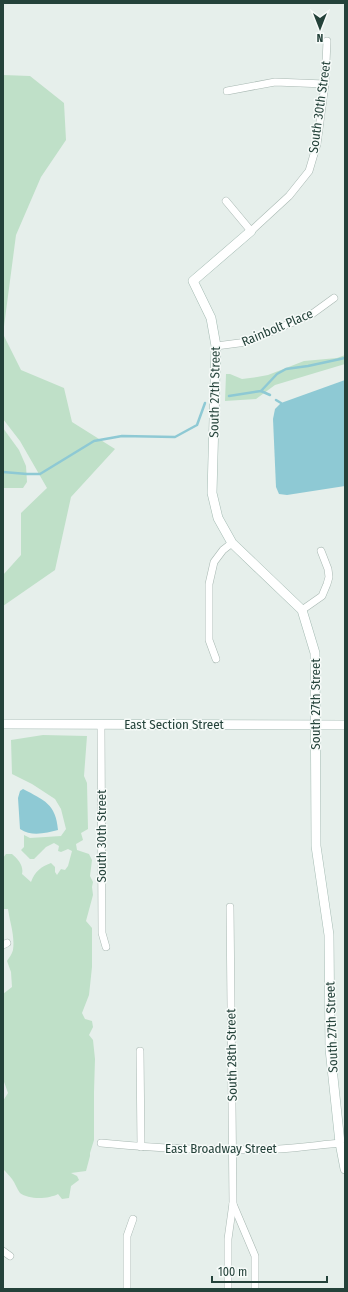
<svg xmlns="http://www.w3.org/2000/svg" width="348" height="1292" viewBox="0 0 348 1292" font-family="'Fira Sans Condensed',sans-serif">
  <style>
    .green { fill: #bfe0c8 }
    .water { fill: #8ec9d4 }
    .lines { fill: none; stroke-linecap: round; stroke-linejoin: round }
    .stream { stroke: #8ec9d4; stroke-width: 2.5 }
    .street-casing { stroke: #a8b8b2; stroke-width: 8 }
    .secondary-casing { stroke: #a4bbb3; stroke-width: 10 }
    .street { stroke: #fff; stroke-width: 7 }
    .secondary { stroke: #fff; stroke-width: 9 }
    .labels { text-anchor: middle; stroke-width: 3; stroke-linejoin: round; paint-order: stroke }
    .street-label { font-size: 13px; fill: #24423a; stroke: #f7fbf9 }
  </style>
  <rect width="100%" height="100%" fill="#e6efeb"/>
  <g class="green">
    <path d="M3,75l27,1 34,27 2,37 -25,37 -25,58 -13,99 18,36 43,18 8,34 43,27 -44,48 -16,73 -52,36v-31l18,-20v-42l26,-25 -27,-47 -17,-22z"/>
    <path d="M345,355v9l-70,21 -19,14 -31,2 1,-27h4l12,5 15,-2 11,-2 36,-14 33,-3z"/>
    <path d="M3,428l16,22 7,16 1,16 -4,6h-20z"/>
    <path d="M43,735l44,1 -3,40 3,7 1,46 -7,4 2,7 -7,4 1,6 12,4 3,6 -2,16 3,6 -1,5 1,8 -7,26 6,7v39l-3,28 -7,18 3,6 7,2 1,6 -4,8 4,5 2,19 -1,33v48l-4,13v3l-4,15 -15,2 6,3 2,4 -8,6 -2,12 -7,1 -4,-5c-9,5 -29,6 -38,-1 -3,-4 -5,-10 -8,-14 -3,-4 -6,-7 -9,-10v-68l5,-8 -5,-14v-85l9,-7 -1,-15 -4,-11c2,-3 5,-7 6,-11 2,-14 -3,-27 -5,-41h-5v-51l3,-4h6c6,5 12,12 10,20l9,8c4,-11 10,-15 20,-19l4,4v5l2,3 4,-6 4,1 3,-4 4,-15 -4,-2 -7,3 -3,-1 1,-5 -5,-3 -8,4 -12,12h-4l-9,-9 3,-3v-12l6,3 31,-2 5,-7 -5,-20 -6,-10 -23,-15 -20,-10 -1,-34z"/>
  </g>
  <g class="water">
    <path d="M345,380v106l-58,9 -8,-1 -3,-7 -3,-68 2,-10 6,-6z"/>
    <path d="M23,789c21,11 33,15 35,41 -12,3 -26,7 -38,-1l-2,-31 2,-7z"/>
  </g>
  <g class="lines">
    <g class="stream">
      <path d="M261,391l9,4"/>
      <path d="M229,396l32,-5 16,-17 9,-5 22,-3 37,-8"/>
      <path d="M276,400l5,3"/>
      <path d="M3,472l24,2h13l54,-33 28,-5 53,1 22,-12 8,-22"/>
    </g>
    <g class="street-casing">
      <g id="street">
        <path d="M227,91l48,-9 50,2"/>
        <path d="M226,201l25,30 38,-35 20,-25 8,-27 8,-60 2,-43"/>
        <path d="M216,346l31,-4 65,-28 22,-16"/>
        <path d="M302,610l20,-14 5,-12 2,-7 -1,-8 -7,-18"/>
        <path d="M216,659l-7,-19v-56l5,-22 9,-12 9,-7"/>
        <path d="M101,724l1,209 4,14"/>
        <path d="M3,945l4,-2"/>
        <path d="M140,1051l1,96"/>
        <path d="M101,1143c59,6 119,8 178,6 20,-1 40,-4 61,-6"/>
        <path d="M233,1204l22,52v33"/>
        <path d="M3,1251l7,5"/>
        <path d="M127,1289v-53l6,-17"/>
        <path d="M228,1289v-50l5,-36 -3,-296"/>
      </g>
    </g>
    <g class="secondary-casing">
      <g id="secondary">
        <path d="M251,231l-58,50 18,37 5,28 -4,147 6,25 14,25 70,67 13,43 1,193 13,89 1,114 10,94 5,26"/>
        <path d="M3,724l342,1"/>
      </g>
    </g>
    <use href="#street" class="street"/>
    <use href="#secondary" class="secondary"/>
  </g>
  <g class="labels">
    <g class="street-label">
      <text transform="translate(319 107) rotate(-82)" y="5">South 30th Street</text>
      <text transform="translate(277 327) rotate(-23)" y="5">Rainbolt Place</text>
      <text transform="translate(214 392) rotate(-89)" y="5">South 27th Street</text>
      <text transform="translate(315 704) rotate(-90)" y="5">South 27th Street</text>
      <text x="174" y="729">East Section Street</text>
      <text transform="translate(101 836) rotate(-90)" y="5">South 30th Street</text>
      <text transform="translate(331 1027) rotate(-92)" y="5">South 27th Street</text>
      <text transform="translate(231 1055) rotate(-91)" y="5">South 28th Street</text>
      <text x="221" y="1153">East Broadway Street</text>
    </g>
  </g>
  <rect width="348" height="1292" fill="none" stroke="#24423a" stroke-width="8"/>
  <g transform="translate(320 28) rotate(180)" stroke="#f7fbf9" stroke-width="3" paint-order="stroke">
  <path d="M0-3L7 15L0 10L-7 15Z" fill="#24423a"/>
  <text y="-6" font-size="11" font-weight="bold" text-anchor="middle" fill="#24423a">N</text>
  </g>
  <path d="M212 1276v6h115v-6" fill="none" stroke="#24423a" stroke-width="2"/>
  <text x="218" y="1276" font-size="12" fill="#24423a" stroke="#f7fbf9" stroke-width="3" paint-order="stroke">100 m</text>
</svg>
